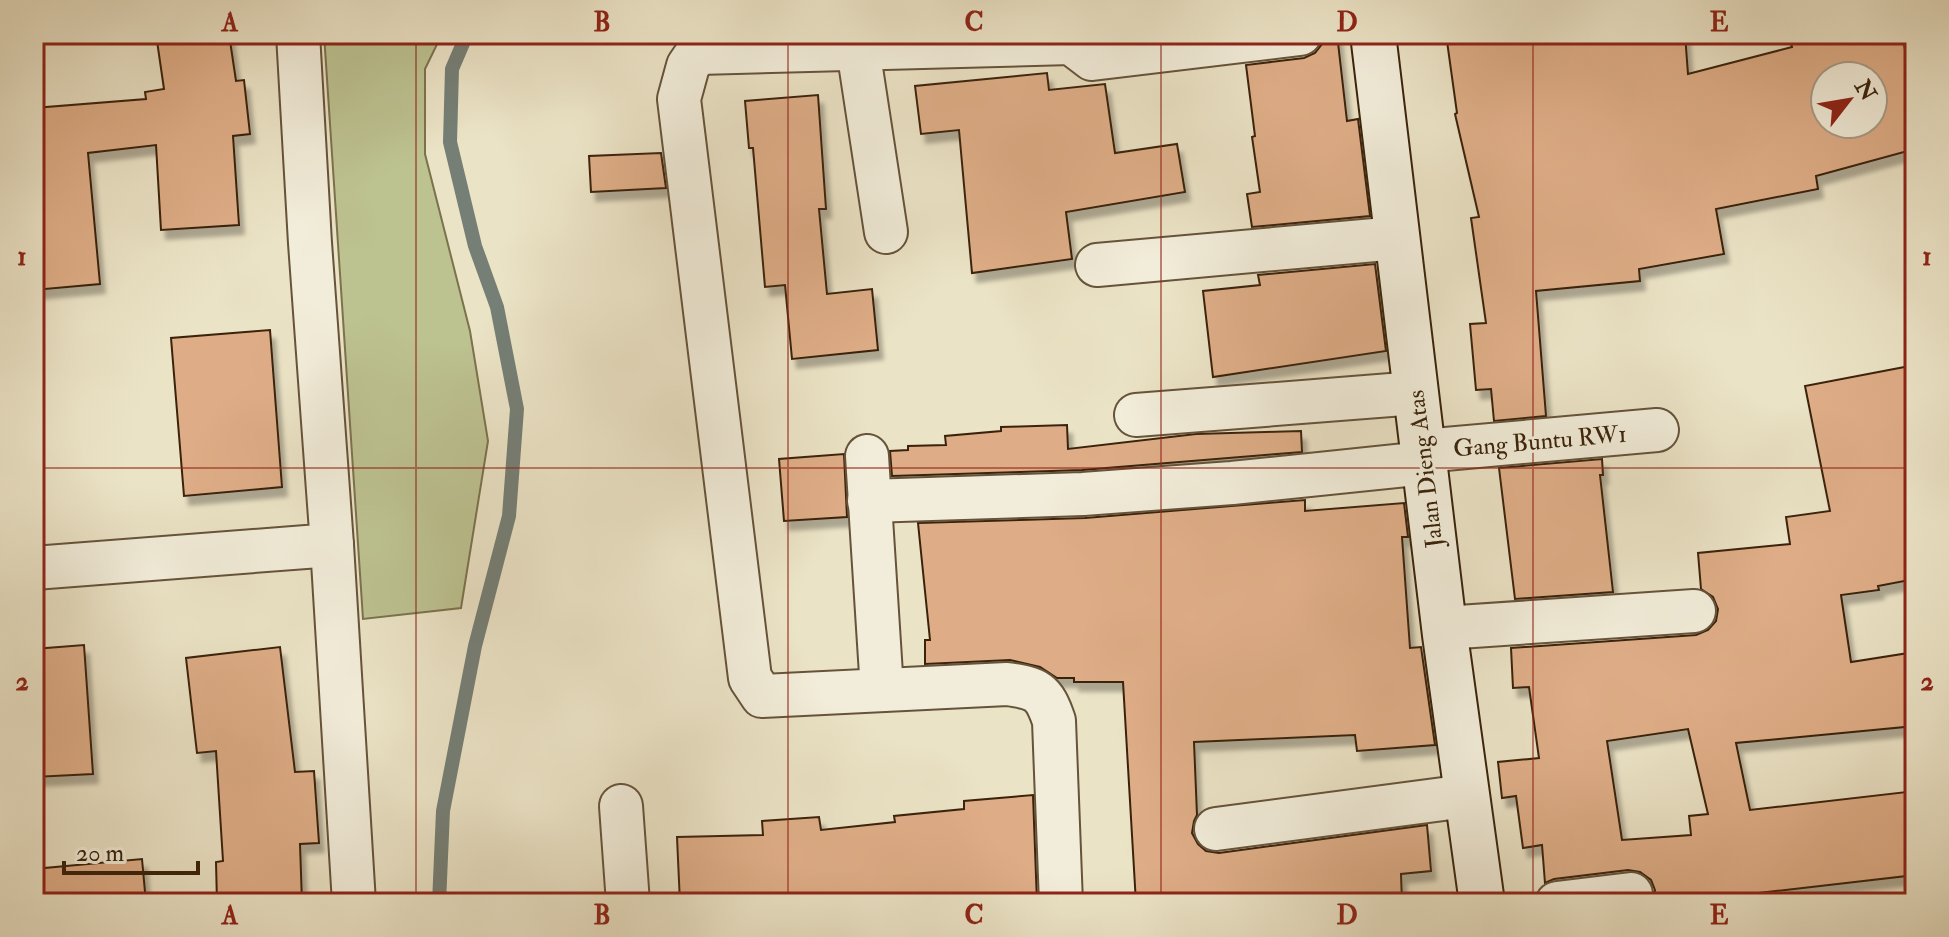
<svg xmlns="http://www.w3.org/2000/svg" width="1949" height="937" viewBox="0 0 1949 937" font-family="'IM FELL Double Pica',serif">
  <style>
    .green { fill: #bdc291; stroke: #7c724e; stroke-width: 2 }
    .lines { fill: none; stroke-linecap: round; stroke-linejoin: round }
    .stream { stroke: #757f76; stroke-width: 14 }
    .building { fill: #dead87; stroke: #3a230b; stroke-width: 2; fill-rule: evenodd; filter: url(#shadow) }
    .street-casing { stroke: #66533a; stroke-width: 46 }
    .secondary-casing { stroke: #3a230b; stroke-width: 48 }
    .street { stroke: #f2edda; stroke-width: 42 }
    .secondary { stroke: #f2edda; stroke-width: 44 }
    .grid { fill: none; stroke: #8f2418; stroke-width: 2; stroke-opacity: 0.55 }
    .labels { text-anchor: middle; stroke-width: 6; stroke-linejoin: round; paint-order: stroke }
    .street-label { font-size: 24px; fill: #3a230b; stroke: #f2edda }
    .neatline { fill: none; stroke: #8f2418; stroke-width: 3 }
    .grid-label { font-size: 26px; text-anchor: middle; font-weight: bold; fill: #8f2418 }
  </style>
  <defs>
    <filter id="shadow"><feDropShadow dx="5" dy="9" stdDeviation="2" flood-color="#0004"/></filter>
  </defs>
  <rect width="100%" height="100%" fill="#ebe3c6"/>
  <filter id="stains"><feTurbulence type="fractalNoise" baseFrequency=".0025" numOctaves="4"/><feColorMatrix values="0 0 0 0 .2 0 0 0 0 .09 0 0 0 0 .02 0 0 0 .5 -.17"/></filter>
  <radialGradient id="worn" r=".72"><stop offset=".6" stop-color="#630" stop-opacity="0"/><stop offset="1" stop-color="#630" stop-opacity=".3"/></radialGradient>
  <path class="green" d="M324,34h118l-17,35v85l45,177 18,110 -27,167 -98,11z"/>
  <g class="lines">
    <path class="stream" d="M439,903l4,-92 32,-165 34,-130 8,-107 -20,-102 -22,-61 -25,-104 2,-73 15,-35"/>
  </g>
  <g class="building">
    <path d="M156,34h73l7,47 8,-1 6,54 -17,2 6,89 -78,5 -5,-85 -68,8 12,131 -66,6v-182l112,-9 -1,-7 19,-3z"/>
    <path d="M1324,34h13l10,87 11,-2 12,97 -118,11 -5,-33 13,-2 -8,-55 3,-1 -9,-71 58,-7 11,-5 7,-9z"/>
    <path d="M1446,34h239l3,40 104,-27 -3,-13h113l13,67v48l-99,27 2,13 -102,20 8,45 -85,15 1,12 -104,10 10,125 -52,5 -3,-32 -15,1 -6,-66 16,-1 -15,-105 8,-1 -24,-103 2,-1zM1825,76h48v48h-48z"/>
    <path d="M1047,73l2,17 56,-6 10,69 62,-9 8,48 -119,20 6,47 -100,14 -13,-143 -38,4 -6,-48z"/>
    <path d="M818,95l8,114h-7l8,85 45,-5 6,61 -86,9 -7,-74 -20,2 -12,-139h-4l-4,-47z"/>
    <path d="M661,153l5,35 -75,4 -2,-36z"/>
    <path d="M1375,264l11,87 -173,26 -10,-86 57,-6 -2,-10z"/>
    <path d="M270,330l12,157 -98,9 -13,-158z"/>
    <path d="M1915,365v214l-37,7 1,4 -38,5 10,67 64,-10v74l-179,17 14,67 165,-19v84l-217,25 -1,-6 -44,8 2,-12 -4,-10 -11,-8 -12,-2 -74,9 -9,4 -3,-38 -19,3 -7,-52 -14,2 -4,-36 41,-4 -10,-71 -16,1 -2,-40 185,-13 12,-5 8,-9 2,-12 -5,-12 -12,-8 -3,-36 92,-9 -4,-27 44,-6 -25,-125zM1688,729l20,85 -19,2 2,19 -69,5 -15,-99z"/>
    <path d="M1067,425l1,24 128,-15 105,-3 1,21 -220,18 -190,6 -2,-25 18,-1v-4l38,-1 -1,-9 56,-5v-4z"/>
    <path d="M844,454l3,63 -63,4 -5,-62z"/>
    <path d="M1602,459l1,16h-3l13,117 -98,7 -16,-131z"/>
    <path d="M1305,500v11l99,-8 4,34h-6l8,111 11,-1 14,98 -78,6 -2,-16 -161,7 3,73 -3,6 -2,12 6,11 8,7 13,2 208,-28 4,46 -30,3 1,29h-266l-13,-221h-49v-4h-17l-17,-11 -30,-7 -85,4v-24h5l-12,-117 167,-5z"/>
    <path d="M84,645l9,129 -59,3v-128z"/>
    <path d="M280,647l15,125 19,-1 5,72 -19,1 2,59h-85l-1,-41 7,-1 -7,-110 -19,2 -11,-95z"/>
    <path d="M1033,795l4,108h-357l-3,-66 86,-2 -1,-14 57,-4 2,13 74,-8 -1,-6 70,-7v-8z"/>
    <path d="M142,859l4,44h-112v-34z"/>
  </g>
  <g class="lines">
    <g class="street-casing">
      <g id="street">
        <path d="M710,34l-22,32 -9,33 71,579 12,18 245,-12c30,4 37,7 47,37l7,182"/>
        <path d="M858,49l28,183"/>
        <path d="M699,53l372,-10 21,16 208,-25"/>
        <path d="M1097,265l300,-27"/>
        <path d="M1136,415l280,-22"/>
        <path d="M1423,451l234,-21"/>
        <path d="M867,456l15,234"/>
        <path d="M869,501l214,-7 149,-11 193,-20"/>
        <path d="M332,545l22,358"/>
        <path d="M34,568l298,-23 -22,-302 -12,-209"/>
        <path d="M1444,628l250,-17"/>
        <path d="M621,806l7,97"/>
        <path d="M1216,829l250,-33"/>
        <path d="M1557,903l74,-9"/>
      </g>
    </g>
    <g class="secondary-casing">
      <path id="secondary" d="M1373,34l72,601 37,268"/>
    </g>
    <use href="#street" class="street"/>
    <use href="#secondary" class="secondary"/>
  </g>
  <path class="grid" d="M416,34v869M788,34v869M1161,34v869M1533,34v869M34,468h1881"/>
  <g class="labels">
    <g class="street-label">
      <text transform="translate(1540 441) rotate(-5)" y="8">Gang Buntu RW1</text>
      <text transform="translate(1425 469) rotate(-97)" y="8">Jalan Dieng Atas</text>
    </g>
  </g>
  <rect width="1949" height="937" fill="none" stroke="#ebe3c6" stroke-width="88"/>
  <g transform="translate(1849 100) rotate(59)"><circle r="38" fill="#f2edda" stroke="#a89c87" stroke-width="2"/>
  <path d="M0-6L14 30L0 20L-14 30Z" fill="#8f2418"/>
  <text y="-12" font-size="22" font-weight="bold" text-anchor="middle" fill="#3a230b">N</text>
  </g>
  <path d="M64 861v12h134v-12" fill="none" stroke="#3a230b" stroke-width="4"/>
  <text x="76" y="861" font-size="24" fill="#3a230b" stroke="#f2edda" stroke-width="6" paint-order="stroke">20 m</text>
  <rect x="44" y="44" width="1861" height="849" class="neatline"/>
  <g class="grid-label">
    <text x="230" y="31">A</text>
    <text x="602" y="31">B</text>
    <text x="974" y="31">C</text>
    <text x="1347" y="31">D</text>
    <text x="1719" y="31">E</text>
    <text x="22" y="265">1</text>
    <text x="1927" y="265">1</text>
    <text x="22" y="690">2</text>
    <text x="1927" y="690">2</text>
    <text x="230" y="924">A</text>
    <text x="602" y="924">B</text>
    <text x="974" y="924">C</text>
    <text x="1347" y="924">D</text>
    <text x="1719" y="924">E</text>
  </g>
  <rect width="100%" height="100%" filter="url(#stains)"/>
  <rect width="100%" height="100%" fill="url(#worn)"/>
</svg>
